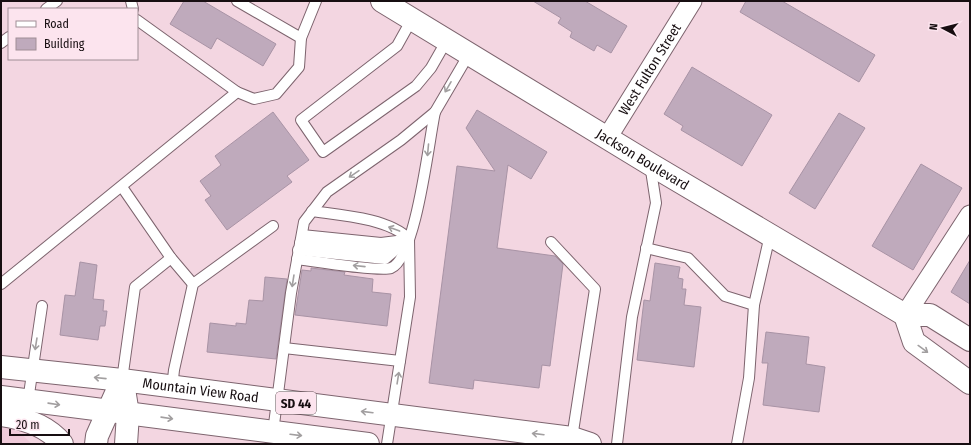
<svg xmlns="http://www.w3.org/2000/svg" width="971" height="445" viewBox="0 0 971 445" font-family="'Fira Sans Condensed',sans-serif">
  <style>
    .built { fill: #efcad9 }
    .building { fill: #bfaabc; stroke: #a893a5 }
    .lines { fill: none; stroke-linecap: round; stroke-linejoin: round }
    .service-casing { stroke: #7d646e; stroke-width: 12 }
    .minor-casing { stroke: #7d646e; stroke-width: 21 }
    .tertiary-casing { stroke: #7d646e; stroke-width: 24 }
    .secondary-casing { stroke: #7d646e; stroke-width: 24 }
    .primary-casing { stroke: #7d646e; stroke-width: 24 }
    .service { stroke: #fff; stroke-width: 10 }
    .minor { stroke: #fff; stroke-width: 19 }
    .tertiary { stroke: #fff; stroke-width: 22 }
    .secondary { stroke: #fff; stroke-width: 22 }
    .primary { stroke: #fff; stroke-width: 22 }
    .oneway { stroke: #a29fa0 }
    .labels { text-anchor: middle; stroke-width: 3; stroke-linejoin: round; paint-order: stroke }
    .shield { fill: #fce4ee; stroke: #5c4e53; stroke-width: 1 }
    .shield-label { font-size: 13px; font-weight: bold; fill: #170e11 }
    .street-label { font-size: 14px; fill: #170e11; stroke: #fce4ee }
  </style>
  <rect width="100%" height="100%" fill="#f3d6e1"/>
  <path class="built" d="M1,428l15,1 16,15h-31z"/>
  <g class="building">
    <path d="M184,1h19l73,43 -13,22 -46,-28 -6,11 -41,-25z"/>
    <path d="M533,1h52l42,25 -16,27 -14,-8 -3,6 -24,-14 2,-5 -14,-9 3,-5z"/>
    <path d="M746,1h36l93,54 -16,27 -119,-70z"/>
    <path d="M692,67l80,48 -30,51 -61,-36 2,-4 -19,-12z"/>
    <path d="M477,110l70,42 -16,27 -23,-14 -11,83 58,8 8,8 -13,102 -8,-1 -3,23 -65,-8 -1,9 -44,-6 28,-217 38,5 -29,-43z"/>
    <path d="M273,112l36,48 -22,16 5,6 -65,48 -22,-30 6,-4 -11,-15 21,-16 -6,-9z"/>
    <path d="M839,113l26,15 -50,81 -26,-16z"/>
    <path d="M921,164l41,24 -49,82 -41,-24z"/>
    <path d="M970,260v44l-19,-12z"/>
    <path d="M80,262l17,3 -4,34 11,1 -1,11h4l-2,15h-5l-2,14 -38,-5 5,-40 10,1z"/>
    <path d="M655,263l25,4 -2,11 5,1 -1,10h4l-2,16 17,2 -7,60 -57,-7 7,-60 6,1z"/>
    <path d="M311,268l34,4 -1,3 29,4 -1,13 19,2 -4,32 -92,-11 7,-45 9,1z"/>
    <path d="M265,277l22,2 -11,80 -69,-7 3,-29 26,3v-3l10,1 3,-24 14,1z"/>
    <path d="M766,332l43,5 -3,27 19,3 -6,45 -56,-7 5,-42h-6z"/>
  </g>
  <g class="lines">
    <g class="service-casing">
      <g id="service">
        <path d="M131,1l2,8"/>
        <path d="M237,1l64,37"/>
        <path d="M46,9l11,-8"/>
        <path d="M412,19l-15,27 -96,74 22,32 93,-66 15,-18 16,-28"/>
        <path d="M137,20l100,72"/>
        <path d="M1,43l8,-6"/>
        <path d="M122,187l49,71 22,26"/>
        <path d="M312,211c28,4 76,7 97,28l1,58 -23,147"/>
        <path d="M302,235l79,8 16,-2"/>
        <path d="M551,242l44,47 -23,149"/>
        <path d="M300,243l85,7 13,-6"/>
        <path d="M646,248l42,10 37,38 29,9"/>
        <path d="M298,250l87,9 22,-19"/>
        <path d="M297,259c16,2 83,13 94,9 25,-9 38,-129 44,-156"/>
        <path d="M1,284l236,-192 17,7 22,-5 23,-27 2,-29 15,-37"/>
        <path d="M284,348l116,13"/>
        <path d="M122,380l13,-93 36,-29"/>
        <path d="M172,388l2,-18 19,-86 80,-58"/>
        <path d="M28,401l14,-95"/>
        <path d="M273,432l18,-139 13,-71 23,-30 74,-52 34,-28 34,-58"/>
        <path d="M617,444l15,-127 24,-114 -6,-39"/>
        <path d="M737,444l12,-66 5,-73 16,-70"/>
      </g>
    </g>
    <g class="minor-casing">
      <g id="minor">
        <path id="s1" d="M607,138l85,-137"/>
        <path d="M905,315l65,-100"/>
      </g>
    </g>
    <g class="tertiary-casing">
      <g id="tertiary">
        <path d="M125,395l3,19 -2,30"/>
        <path d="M1,415c21,3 47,11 61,29"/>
        <path d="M96,444l1,-8 25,-56"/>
      </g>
    </g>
    <g class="secondary-casing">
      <g id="secondary">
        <path id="s2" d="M382,1l268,163 255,151h25l40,25"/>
        <path d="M905,315l9,27 56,41"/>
      </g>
    </g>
    <g class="primary-casing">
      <g id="primary">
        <path id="s3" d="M1,367l121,13 450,58 18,6"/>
        <path d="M1,397l367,47"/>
      </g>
    </g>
    <use href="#service" class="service"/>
    <use href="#minor" class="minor"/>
    <use href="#tertiary" class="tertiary"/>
    <use href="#secondary" class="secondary"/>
    <use href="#primary" class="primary"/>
  </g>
  <defs><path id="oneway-shaft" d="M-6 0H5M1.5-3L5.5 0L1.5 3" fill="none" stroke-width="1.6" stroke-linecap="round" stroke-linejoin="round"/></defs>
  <g class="oneway">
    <use href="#oneway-shaft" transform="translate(448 87) rotate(120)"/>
    <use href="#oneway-shaft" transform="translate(428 150) rotate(95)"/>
    <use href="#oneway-shaft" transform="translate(354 174) rotate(146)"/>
    <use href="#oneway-shaft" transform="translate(394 229) rotate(-160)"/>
    <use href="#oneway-shaft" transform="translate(359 266) rotate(-174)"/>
    <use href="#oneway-shaft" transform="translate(293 281) rotate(99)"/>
    <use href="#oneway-shaft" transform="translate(36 344) rotate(99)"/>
    <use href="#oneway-shaft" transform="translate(923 349) rotate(36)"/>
    <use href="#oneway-shaft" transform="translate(100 378) rotate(-174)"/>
    <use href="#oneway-shaft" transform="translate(398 378) rotate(-81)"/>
    <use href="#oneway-shaft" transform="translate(54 404) rotate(8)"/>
    <use href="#oneway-shaft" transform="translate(367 412) rotate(-173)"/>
    <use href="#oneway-shaft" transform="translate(167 418) rotate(8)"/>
    <use href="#oneway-shaft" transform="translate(538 434) rotate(-173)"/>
    <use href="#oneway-shaft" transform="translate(296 435) rotate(7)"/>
  </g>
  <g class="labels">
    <rect class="shield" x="276" y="392" width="40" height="22" rx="3"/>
    <g class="shield-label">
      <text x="296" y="408">SD 44</text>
    </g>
    <g class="street-label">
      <text dy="5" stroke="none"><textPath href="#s1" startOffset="81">West Fulton Street</textPath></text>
      <text dy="5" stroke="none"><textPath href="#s2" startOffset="305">Jackson Boulevard</textPath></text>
      <text dy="5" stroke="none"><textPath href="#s3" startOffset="201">Mountain View Road</textPath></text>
    </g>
  </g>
  <rect width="971" height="445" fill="none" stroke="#170e11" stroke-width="4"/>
  <rect x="8" y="8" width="130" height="52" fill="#fce4ee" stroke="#a08e96"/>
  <rect x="16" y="21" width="20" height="6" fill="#ffffff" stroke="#a08e96"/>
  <text x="44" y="28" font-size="12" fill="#170e11">Road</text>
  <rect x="16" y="38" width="20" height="12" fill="#bfaabc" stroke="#a08e96"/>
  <text x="44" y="48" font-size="12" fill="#170e11">Building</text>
  <g transform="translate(943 28) rotate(277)" stroke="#fce4ee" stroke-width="3" paint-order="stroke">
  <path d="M0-3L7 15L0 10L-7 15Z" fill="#170e11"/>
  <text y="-6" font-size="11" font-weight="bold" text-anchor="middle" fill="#170e11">N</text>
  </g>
  <path d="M10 429v6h59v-6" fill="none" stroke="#170e11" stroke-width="2"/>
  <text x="16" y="429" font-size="12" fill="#170e11" stroke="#fce4ee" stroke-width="3" paint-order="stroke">20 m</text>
</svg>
